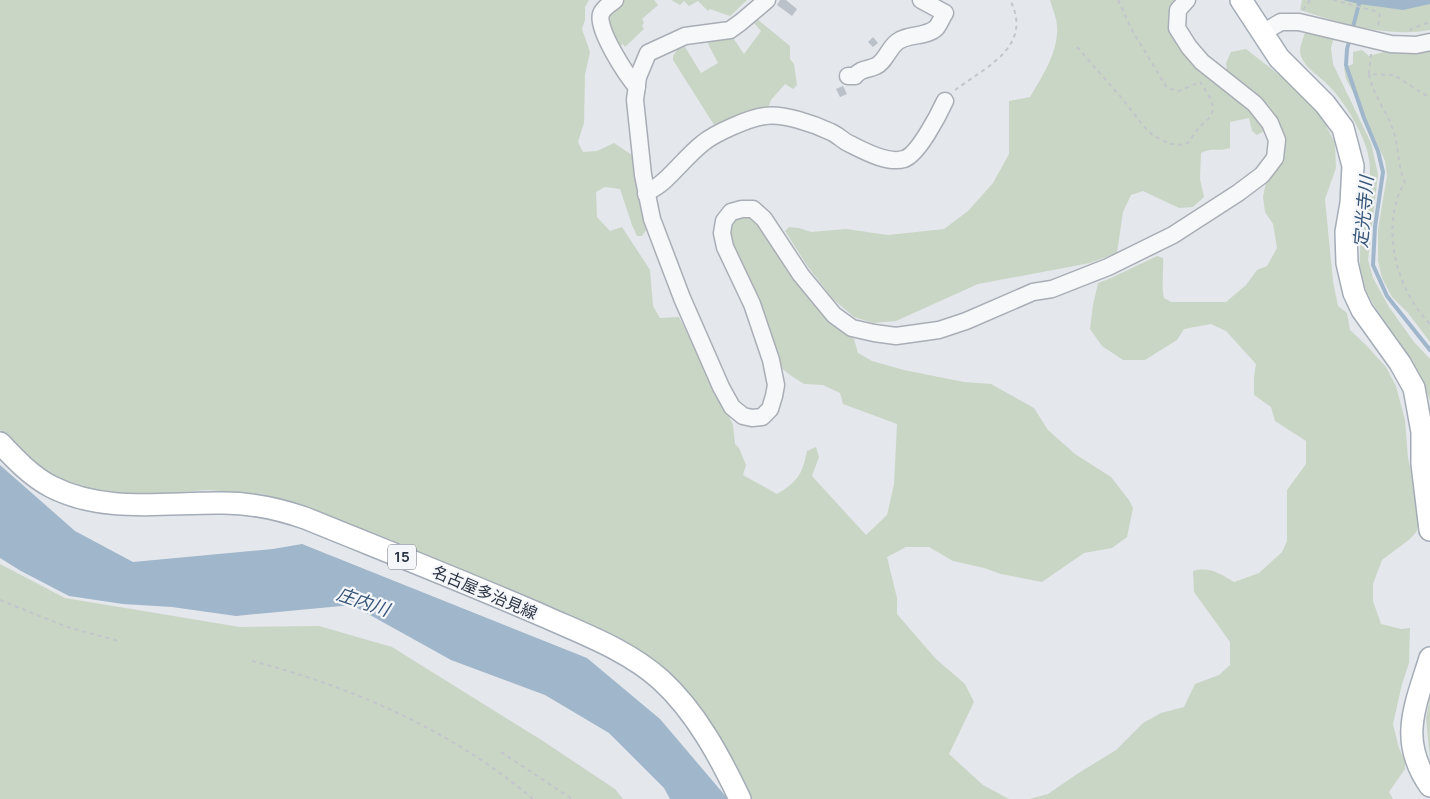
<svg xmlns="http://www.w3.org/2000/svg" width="1430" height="799" viewBox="0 0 1430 799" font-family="Manrope,'Noto Sans JP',sans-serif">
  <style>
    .green { fill: #cad6c5 }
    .water { fill: #a0b6cb }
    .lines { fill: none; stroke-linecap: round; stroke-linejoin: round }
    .stream { stroke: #a0b6cb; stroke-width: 4 }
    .building { fill: #bbc1c9 }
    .minor-casing { stroke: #a9aeb6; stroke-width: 19 }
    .major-casing { stroke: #a3acb7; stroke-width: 24 }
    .path { stroke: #c2c5cb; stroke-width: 2; stroke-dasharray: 4 4; stroke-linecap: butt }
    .minor { stroke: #f7f8fa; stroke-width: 16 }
    .major { stroke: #fff; stroke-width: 21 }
    .labels { text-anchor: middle; stroke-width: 4.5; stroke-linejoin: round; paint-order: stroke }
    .shield { fill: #f4f6f9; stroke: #686f7a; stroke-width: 1 }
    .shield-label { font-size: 15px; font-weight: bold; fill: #2c3544 }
    .street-label { font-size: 16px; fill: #2c3544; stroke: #f4f6f9 }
    .water-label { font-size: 18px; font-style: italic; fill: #365578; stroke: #f4f6f9 }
  </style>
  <rect width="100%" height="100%" fill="#e4e7ec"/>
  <g class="green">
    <path d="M0,0h589l-4,7v13l-3,9 8,23 -5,23 -1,48 -6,19 5,10 14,-1 17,-8 18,12 15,74 -5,7h-5l-5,-11 -12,-36 -15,-2 -9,5 1,25 13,14 12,-4 28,43 3,36 7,12 19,-1 47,93 7,15 2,19 4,4 7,17 -3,10 34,19c21,-13 25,-19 30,-43l9,-4 3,10 -7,19 54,59 21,-20 7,-31 3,-60 -54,-20 -3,-11 -17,-8 -19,-1 -14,-9 -13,-11 -47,-118 -2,-16 7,-13 10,-2 8,3 75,99 26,22 4,14 14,8 32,9 60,12 27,2 43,24 14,22 27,24 36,23 18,23 4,8 -6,29 -15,11 -28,5 -42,29 -41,-8 -17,-6 -31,-7 -24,-14h-23l-19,10 10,41v16l39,45 29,25 9,18 -25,52 34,31 26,14h-260l-74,-118 -211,-108 -112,-48 -89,-31 -56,-4 -75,6 -45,-2 -38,-19 -49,-45z"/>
    <path d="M626,0h28l4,5 -16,14 2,4 -2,3 2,3 -19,18 -2,-3 -4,3 -15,-31 11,-13z"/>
    <path d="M671,0h76l-17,16 -20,-7 -2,2 -10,-10 -9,5 -5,-5 -4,4z"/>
    <path d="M1050,0h126c-3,12 -9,21 -5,33 5,20 73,72 92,88l1,10 -7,4 -5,-4 -3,-13 -19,4v26c-12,4 -18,-1 -29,5l-1,26 4,18 -11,10 -14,1 -36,-17 -12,4 -8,17 -6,41 -27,10 -112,21 -82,37 -23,2 -19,-6 -21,-18 -25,-32 -23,-36 4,-4 10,1 12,4 35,-3 42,6 56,-6 24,-18 25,-28 16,-29v-53l21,-4c13,-22 32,-50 26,-78 -2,-6 -4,-13 -6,-19z"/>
    <path d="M1302,0h128v30c-42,8 -90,-7 -130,-20z"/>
    <path d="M757,19l33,27v13l4,5 3,21 -4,4 -8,-5 -14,16 -3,8 -52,20 -43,-68v-4l5,-7 7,-2 16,26 17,-10 -10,-19 2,-7c26,-2 20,-3 34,17l17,-23 -7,-8z"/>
    <path d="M1306,30l28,7 -3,11 2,16 38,79 7,31 -10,86 5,18 16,29 25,35 16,17v42c-7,-21 -18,-41 -31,-60 -13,-18 -31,-40 -37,-62 -10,-45 18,-90 4,-132 -7,-21 -22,-45 -37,-61 -10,-11 -27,-19 -29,-34 0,-7 4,-16 6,-22z"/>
    <path d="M1430,48v294l-22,-29 -16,-16 -10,-19 -4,-17v-32l9,-53 -2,-15 -27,-60 -12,-22 -2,-11 9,-4v-12l9,-2 7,6 18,-5z"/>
    <path d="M1246,49l50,39 24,26 15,29 1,25 -11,31 8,82 5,25 9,7 3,17 16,15 20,22 10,19 9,34 3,38 12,54 -3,19 -7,8 -28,21 -9,24v17l8,23 20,5 9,-1 -1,35 -7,21 -9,40 6,24 6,13v8l-16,23 4,7h-364l19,-5 29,-20 39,-24 27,-27 18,-10 23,-6 11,-23 24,-9 11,-10v-23l-36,-50 -1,-21c16,-5 28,3 41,11l25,-9 23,-21 5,-11v-51l19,-26v-23l-31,-20 -4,-14 -17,-12v-18l2,-13 -30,-33 -15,-7 -27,5 -7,11 -32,20h-22l-21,-14 -12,-17 3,-24 5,-22 13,-5 46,-22 6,2c1,14 -2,27 1,40l7,4h55l20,-17 11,-15 10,-4 10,-18 -4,-24 -8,-12 -2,-15 4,-20 11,-11 7,-14 -4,-23 -10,-19 -44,-38 -1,-9 5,-11z"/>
    <path d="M0,564l65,34 175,29 79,-1 73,21 151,94 72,48 8,10h-623z"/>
    <path d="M1430,698v61l-4,-41z"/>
  </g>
  <g class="water">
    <path d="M1343,0h87v4l-27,6 -44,-6z"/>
    <path d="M0,465l75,66 58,31 140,-13 29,-5 285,114 73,61 68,80h-58l-6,-11 -55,-55 -64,-38 -94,-35 -99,-55 -116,11 -64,-9 -49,-3 -54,-8 -48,-25 -21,-13z"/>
  </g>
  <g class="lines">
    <g class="stream">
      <path d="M1352,31l8,-31"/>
      <path d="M1350,38l-3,11 -1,16 18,53 14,33 5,21 -8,55 -2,38 14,31 43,54"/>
    </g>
  </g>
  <g class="building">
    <path d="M780,0h6l11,9 -5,7 -15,-11z"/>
    <path d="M873,37l5,6 -5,4 -5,-5z"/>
    <path d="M843,86l4,8 -7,3 -4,-8z"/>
  </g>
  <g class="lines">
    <g class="minor-casing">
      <g id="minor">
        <path d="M615,0c-5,4 -12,8 -14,14 -5,15 26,62 36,73"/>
        <path d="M767,0l-26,22 -11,8 -45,6 -37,17 -10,24 -3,23 8,75 9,44 30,79 39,89 11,20 11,9 9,2 10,-1 8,-8 4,-13 2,-11 -5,-25 -19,-56 -27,-57 -3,-14 2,-12 7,-9 11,-3h11l11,10 37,56 33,40 18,13 22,5 22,3 43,-6 27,-9 67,-29 19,-3 56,-22 65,-32 65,-42 24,-18 13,-17 2,-18 -7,-17 -15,-19 -53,-42 -13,-15 -12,-19 1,-18 9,-10"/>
        <path d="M1262,33l19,-11h18l92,22 25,1 14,-3"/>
        <path d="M848,76h7c6,-8 13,-6 21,-10 9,-4 13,-18 21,-24 11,-9 30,-4 40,-15 3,-4 5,-10 8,-14l-24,-13"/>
        <path d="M646,194c6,-5 13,-8 19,-14 13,-12 24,-26 38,-37 12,-10 46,-25 62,-27 18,-3 49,8 66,16 7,3 12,9 19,12 14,7 38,20 54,15 14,-4 35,-45 41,-58"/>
      </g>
    </g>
    <g class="major-casing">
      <g id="major">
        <path d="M1241,0l38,58 46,46 18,24 10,38 -2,37 -5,29 1,31 7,30 8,17 38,53 14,25 8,44v32l8,66"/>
        <path d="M0,443c15,16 32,34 52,44 54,27 114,15 172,16 28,0 55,6 81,15 81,33 163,65 243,100 38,17 81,33 113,62 35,32 59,77 79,119"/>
        <path d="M1430,658c-15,49 -32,82 0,128"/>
      </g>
    </g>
    <g class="path">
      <path d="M1118,0l15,32 34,56 12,3 21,-9"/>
      <path d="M1333,0l42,11 5,4 -2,13"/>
      <path d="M1303,10l7,-10"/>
      <path d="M1410,31l1,-2 19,-7"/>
      <path d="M1077,47l43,49 26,33 8,7 16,8 15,1c7,-5 9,-12 15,-19 4,-3 9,-6 11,-11 6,-10 -5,-24 -11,-33"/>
      <path d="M1371,54l-2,20 25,1 36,23"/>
      <path d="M1369,74c4,22 20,40 26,62 4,15 3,32 10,46 -26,42 -9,108 25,142"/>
      <path d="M955,90c31,-23 79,-44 55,-90"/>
      <path d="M0,600l67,27 52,14"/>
      <path d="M252,661c101,26 201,70 281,138"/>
      <path d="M501,752l71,47"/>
    </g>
    <use href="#minor" class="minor"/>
    <use href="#major" class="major"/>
  </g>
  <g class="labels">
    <rect class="shield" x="388" y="544.5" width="28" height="25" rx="4"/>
    <g class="shield-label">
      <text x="402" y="562">15</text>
    </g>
    <g class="street-label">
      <text transform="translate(485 592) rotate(23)" y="6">名古屋多治見線</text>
    </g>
    <g class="water-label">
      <text transform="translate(1364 212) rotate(-85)" y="6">定光寺川</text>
      <text transform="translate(363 602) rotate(19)" y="6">庄内川</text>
    </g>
  </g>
</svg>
